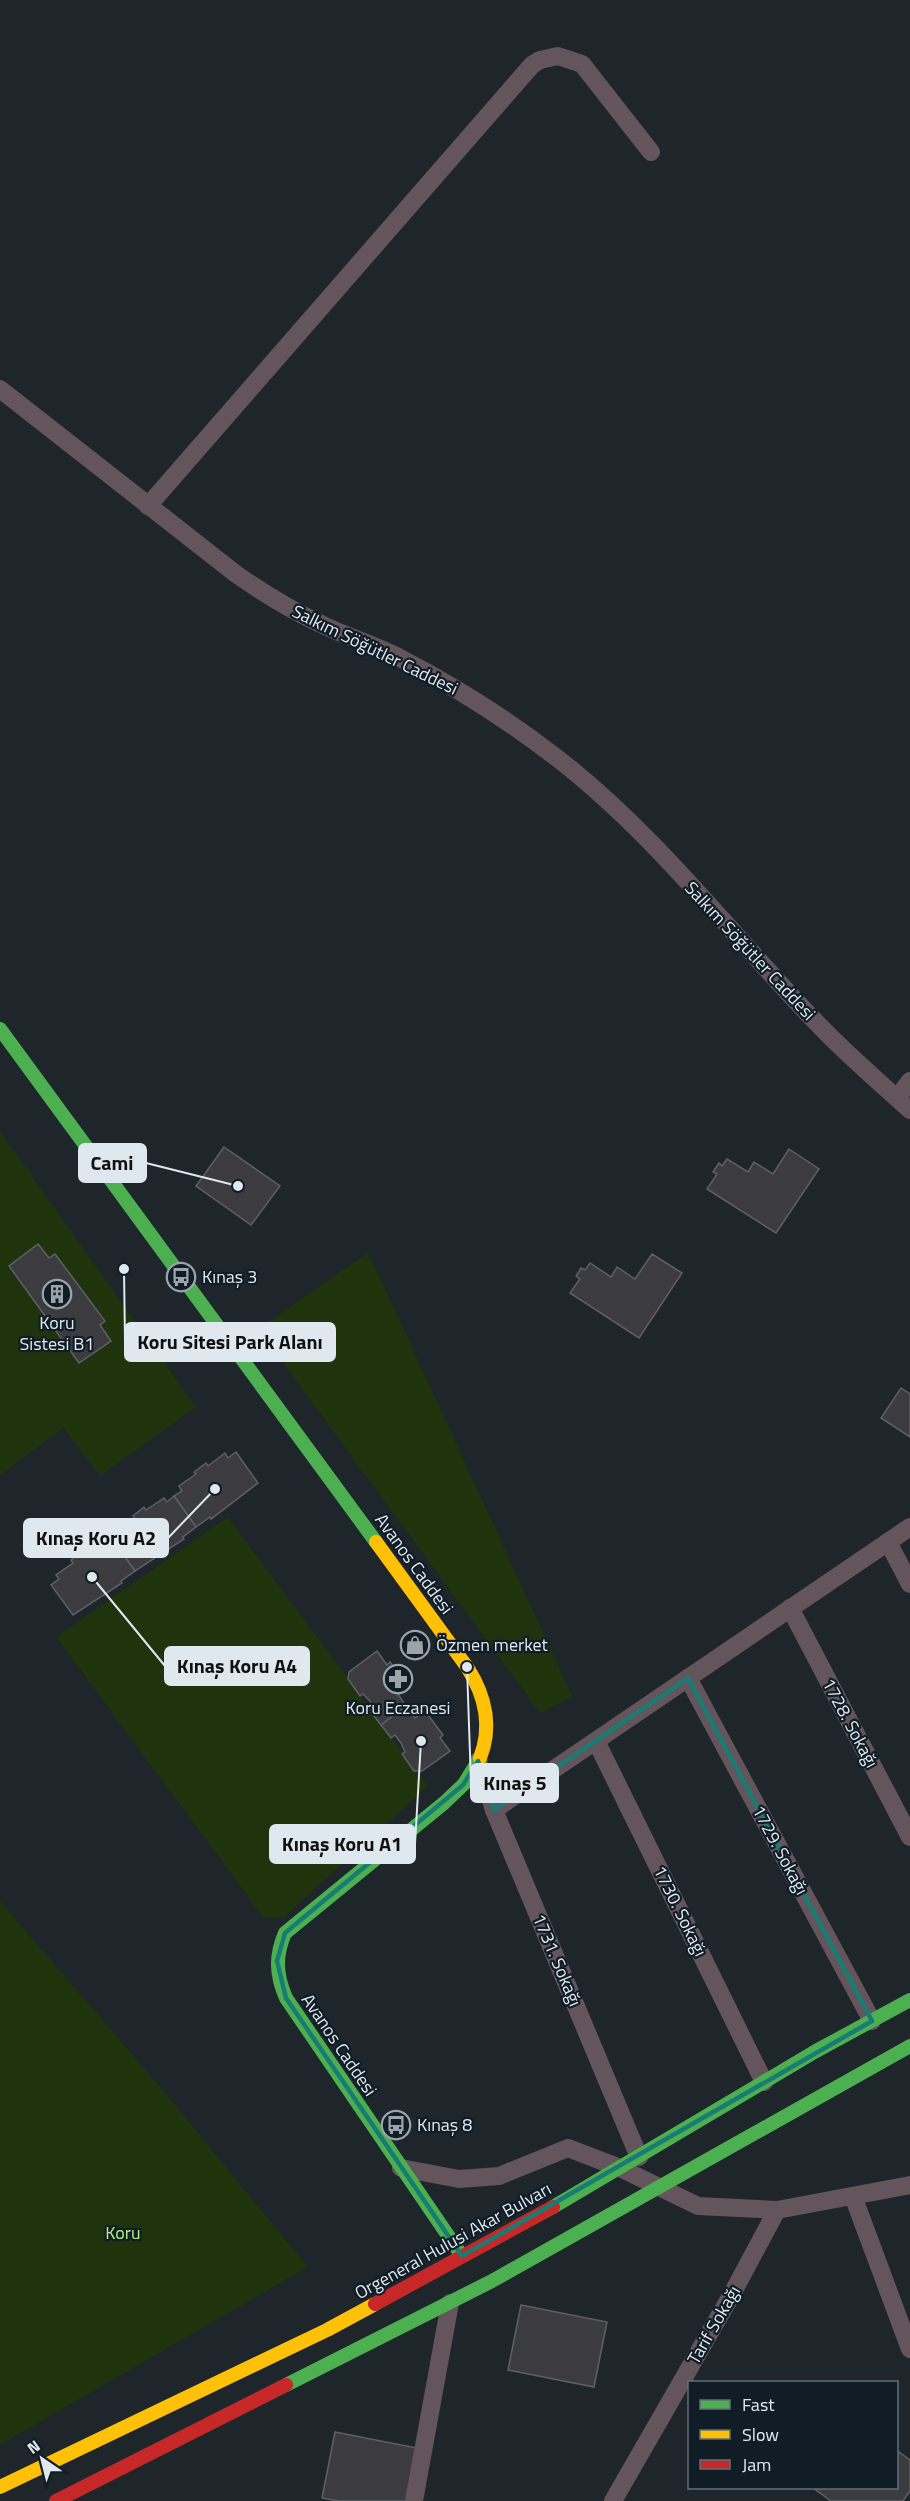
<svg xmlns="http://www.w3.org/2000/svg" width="910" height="2501" viewBox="0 0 910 2501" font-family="'Titillium Web',sans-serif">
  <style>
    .green { fill: #1f330d }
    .building { fill: #3b3b40; stroke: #5f6065; stroke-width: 1.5 }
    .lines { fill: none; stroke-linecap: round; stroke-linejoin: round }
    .street { stroke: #64555c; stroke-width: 18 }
    .fast { stroke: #4caf50; stroke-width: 14 }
    .slow { stroke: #ffc107; stroke-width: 14 }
    .jam { stroke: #c62828; stroke-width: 14 }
    .marked { fill: none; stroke: #197c74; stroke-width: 4.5; stroke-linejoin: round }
    .labels { text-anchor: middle; stroke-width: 4.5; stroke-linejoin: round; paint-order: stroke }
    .street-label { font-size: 18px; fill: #e0e8ef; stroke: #101c26 }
    .poi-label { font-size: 18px; fill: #e0e8ef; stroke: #101c26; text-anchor: start }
    .park-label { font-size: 18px; fill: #b4f180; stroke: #101c26 }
    .leader { fill: none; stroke: #e0e8ef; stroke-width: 2 }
    .callout-dot { fill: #e0e8ef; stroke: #101c26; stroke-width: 2 }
    .callout { fill: #e0e8ef; stroke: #e0e8ef; stroke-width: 2 }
    .callout-label { font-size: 20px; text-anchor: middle; font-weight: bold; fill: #111 }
  </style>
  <rect width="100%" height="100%" fill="#1e252b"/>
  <g class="green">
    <path d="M0,1131l196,276 -96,69 -37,-48 -63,47z"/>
    <path d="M366,1254l5,4 202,439 -33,16 -282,-384z"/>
    <path d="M228,1517l200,269 -144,131h-21l-207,-280z"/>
    <path d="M0,1901l168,195 140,171 -308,178z"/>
  </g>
  <g class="building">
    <path d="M224,1147l56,39 -29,39 -55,-39z"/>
    <path d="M789,1149l30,20 -43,64 -69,-44 10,-15 -4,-2 6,-9 3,3 5,-7 21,13 6,-10 19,12z"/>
    <path d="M38,1244l11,14 6,-4 50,67 -5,4 11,16 -32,22 -70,-97z"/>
    <path d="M652,1254l30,19 -43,65 -69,-45 10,-14 -4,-3 5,-8 4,2 5,-7 21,14 6,-10 18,12z"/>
    <path d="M901,1388l9,6v43l-29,-19z"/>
    <path d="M236,1452l22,31 -47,36 -1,-2 -14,10 -22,-31 8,-5 -3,-5 17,-12 -2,-2 12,-9 2,3 17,-13 3,5z"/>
    <path d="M174,1496l22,31 -13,10 1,2 -49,32 -22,-31 8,-5 -3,-4 17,-12 -2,-3 11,-9 2,3 18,-12 3,4z"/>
    <path d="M113,1540l22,31 -14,10 1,2 -49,32 -22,-30 8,-6 -3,-4 17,-12 -2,-3 12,-8 2,2 17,-12 3,4z"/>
    <path d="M377,1651l10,14 3,-3 18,25 -10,7 8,12 -25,19 -10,-13 4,-4 -5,-7 -7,-7 -3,2 -12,-17 1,-7z"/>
    <path d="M406,1706l9,12 10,-7 18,24 -3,3 10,13 -28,20h-8l-12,-17 3,-2 -4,-9 -6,-8 -4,3 -10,-13z"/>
    <path d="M521,2305l86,17 -13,65 -86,-17z"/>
    <path d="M335,2432l82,16 -11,53h-68l-16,-3z"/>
    <path d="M896,2450l14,10v31l-7,10h-72l-18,-13h83z"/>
  </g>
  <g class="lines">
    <g class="street">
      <path d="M0,389l236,185c27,19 55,36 85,50 26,13 54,21 79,34 56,29 108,62 157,100 97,75 172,174 257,262 30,32 64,61 96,90"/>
      <path d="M148,506l384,-441 8,-5 18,-4 24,8 69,88"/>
      <path d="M897,1098l13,-17"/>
      <path d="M888,1542l22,42"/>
      <path d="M790,1608l120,229"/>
      <path d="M688,1678l184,343"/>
      <path d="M596,1741l168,341"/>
      <path d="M478,1761l16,49 145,347"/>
      <path d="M494,1810l416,-283"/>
      <path d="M401,2168l58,11 40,-3 69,-28 52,20 78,38 79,4 133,-25"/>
      <path d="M853,2196l57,153"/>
      <path d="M414,2501l36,-198"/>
      <path d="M613,2501l119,-207 45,-84"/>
    </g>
    <g class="fast">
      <path d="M0,1029l376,513"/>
      <path d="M553,2207l263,-156 94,-51"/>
      <path d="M462,2256l-176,-258c-10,-23 -11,-42 -1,-65l159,-130 20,-19 16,-26"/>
      <path d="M286,2385l206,-104 418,-235"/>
    </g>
    <g class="slow">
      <path d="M376,1542l91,125c18,28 26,58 13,91"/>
      <path d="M0,2487l327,-157 48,-26"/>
    </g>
    <g class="jam">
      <path d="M375,2304l178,-97"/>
      <path d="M56,2501l230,-116"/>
    </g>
  </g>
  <path class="marked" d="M688,1678l184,343 -410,235 -176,-258 -9,-37 8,-28 178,-148 15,-24 16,49z"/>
  <defs>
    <g id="bus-ring" transform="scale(1.5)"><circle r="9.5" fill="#101c26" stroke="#9ca4aa" stroke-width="1.5"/><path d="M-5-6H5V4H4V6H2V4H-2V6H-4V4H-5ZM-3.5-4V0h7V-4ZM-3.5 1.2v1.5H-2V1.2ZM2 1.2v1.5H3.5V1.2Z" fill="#9ca4aa"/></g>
    <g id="building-ring" transform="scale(1.5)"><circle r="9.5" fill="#101c26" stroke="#9ca4aa" stroke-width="1.5"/><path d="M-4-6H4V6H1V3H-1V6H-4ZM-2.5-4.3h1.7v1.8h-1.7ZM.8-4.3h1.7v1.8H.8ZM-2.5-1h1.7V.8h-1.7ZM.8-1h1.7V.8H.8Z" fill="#9ca4aa"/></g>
    <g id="shop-ring" transform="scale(1.5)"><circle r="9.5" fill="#101c26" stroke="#9ca4aa" stroke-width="1.5"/><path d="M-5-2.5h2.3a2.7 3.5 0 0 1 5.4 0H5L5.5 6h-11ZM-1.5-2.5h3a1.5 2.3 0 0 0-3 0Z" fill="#9ca4aa"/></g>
    <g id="pharmacy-ring" transform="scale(1.5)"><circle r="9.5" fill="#101c26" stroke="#9ca4aa" stroke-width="1.5"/><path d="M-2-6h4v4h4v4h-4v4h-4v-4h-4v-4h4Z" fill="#9ca4aa"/></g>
  </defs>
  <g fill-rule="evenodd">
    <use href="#bus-ring" x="181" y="1277"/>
    <use href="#building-ring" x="57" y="1294"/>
    <use href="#shop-ring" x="415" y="1645"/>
    <use href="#pharmacy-ring" x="398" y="1679"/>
    <use href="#bus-ring" x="396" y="2125"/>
  </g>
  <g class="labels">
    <g class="street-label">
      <text transform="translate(375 650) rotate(26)" y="6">Salkım Söğütler Caddesi</text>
      <text transform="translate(750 951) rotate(47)" y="6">Salkım Söğütler Caddesi</text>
      <text transform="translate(414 1564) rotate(54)" y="6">Avanos Caddesi</text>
      <text transform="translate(850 1723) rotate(62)" y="6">1728. Sokağı</text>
      <text transform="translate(780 1850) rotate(62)" y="6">1729. Sokağı</text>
      <text transform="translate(680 1911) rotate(64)" y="6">1730. Sokağı</text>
      <text transform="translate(557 1960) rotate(67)" y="6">1731. Sokağı</text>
      <text transform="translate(339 2045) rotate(56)" y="6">Avanos Caddesi</text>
      <text transform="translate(453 2241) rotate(-29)" y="6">Orgeneral Hulusi Akar Bulvarı</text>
      <text transform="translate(714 2325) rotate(-60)" y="6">Tarif Sokağı</text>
    </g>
    <g class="poi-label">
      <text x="202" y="1283">Kınaş 3</text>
      <text x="57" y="1329" text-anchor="middle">Koru<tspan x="57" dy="21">Sistesi B1</tspan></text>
      <text x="436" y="1651">Özmen merket</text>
      <text x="398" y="1714" text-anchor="middle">Koru Eczanesi</text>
      <text x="417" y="2131">Kınaş 8</text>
    </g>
    <g class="park-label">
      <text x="123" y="2239">Koru</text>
    </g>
  </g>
  <path class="leader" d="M238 1186L146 1163M124 1269L125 1342M215 1489L168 1538M92 1577L165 1666M467 1667L471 1783M421 1741L415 1844"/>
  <g class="callout-dot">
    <circle cx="238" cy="1186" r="6"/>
    <circle cx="124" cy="1269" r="6"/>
    <circle cx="215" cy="1489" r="6"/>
    <circle cx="92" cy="1577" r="6"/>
    <circle cx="467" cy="1667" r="6"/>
    <circle cx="421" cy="1741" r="6"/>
  </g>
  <g class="callout">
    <rect x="79" y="1144" width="67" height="38" rx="6"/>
    <rect x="125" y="1323" width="210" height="38" rx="6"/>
    <rect x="24" y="1519" width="144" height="38" rx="6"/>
    <rect x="165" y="1647" width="144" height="38" rx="6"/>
    <rect x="471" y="1764" width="87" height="38" rx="6"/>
    <rect x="270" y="1825" width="145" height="38" rx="6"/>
  </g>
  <g class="callout-label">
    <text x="112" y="1170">Cami</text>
    <text x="230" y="1349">Koru Sitesi Park Alanı</text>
    <text x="96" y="1545">Kınaş Koru A2</text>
    <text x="237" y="1673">Kınaş Koru A4</text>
    <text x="515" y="1790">Kınaş 5</text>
    <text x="342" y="1851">Kınaş Koru A1</text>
  </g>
  <rect x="688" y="2381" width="210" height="108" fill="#101c26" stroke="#636e76" stroke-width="1.5"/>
  <rect x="700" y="2400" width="30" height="9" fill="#4caf50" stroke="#636e76" stroke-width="1.5"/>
  <text x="742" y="2411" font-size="18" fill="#e0e8ef">Fast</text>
  <rect x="700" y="2430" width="30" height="9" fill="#ffc107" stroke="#636e76" stroke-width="1.5"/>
  <text x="742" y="2441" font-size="18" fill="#e0e8ef">Slow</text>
  <rect x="700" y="2460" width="30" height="9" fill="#c62828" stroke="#636e76" stroke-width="1.5"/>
  <text x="742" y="2471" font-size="18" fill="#e0e8ef">Jam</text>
  <g transform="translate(42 2459) rotate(325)" stroke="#101c26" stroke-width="4.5" paint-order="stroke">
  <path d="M0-4.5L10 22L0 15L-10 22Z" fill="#e0e8ef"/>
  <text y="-9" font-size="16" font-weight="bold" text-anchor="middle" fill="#e0e8ef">N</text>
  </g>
</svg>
